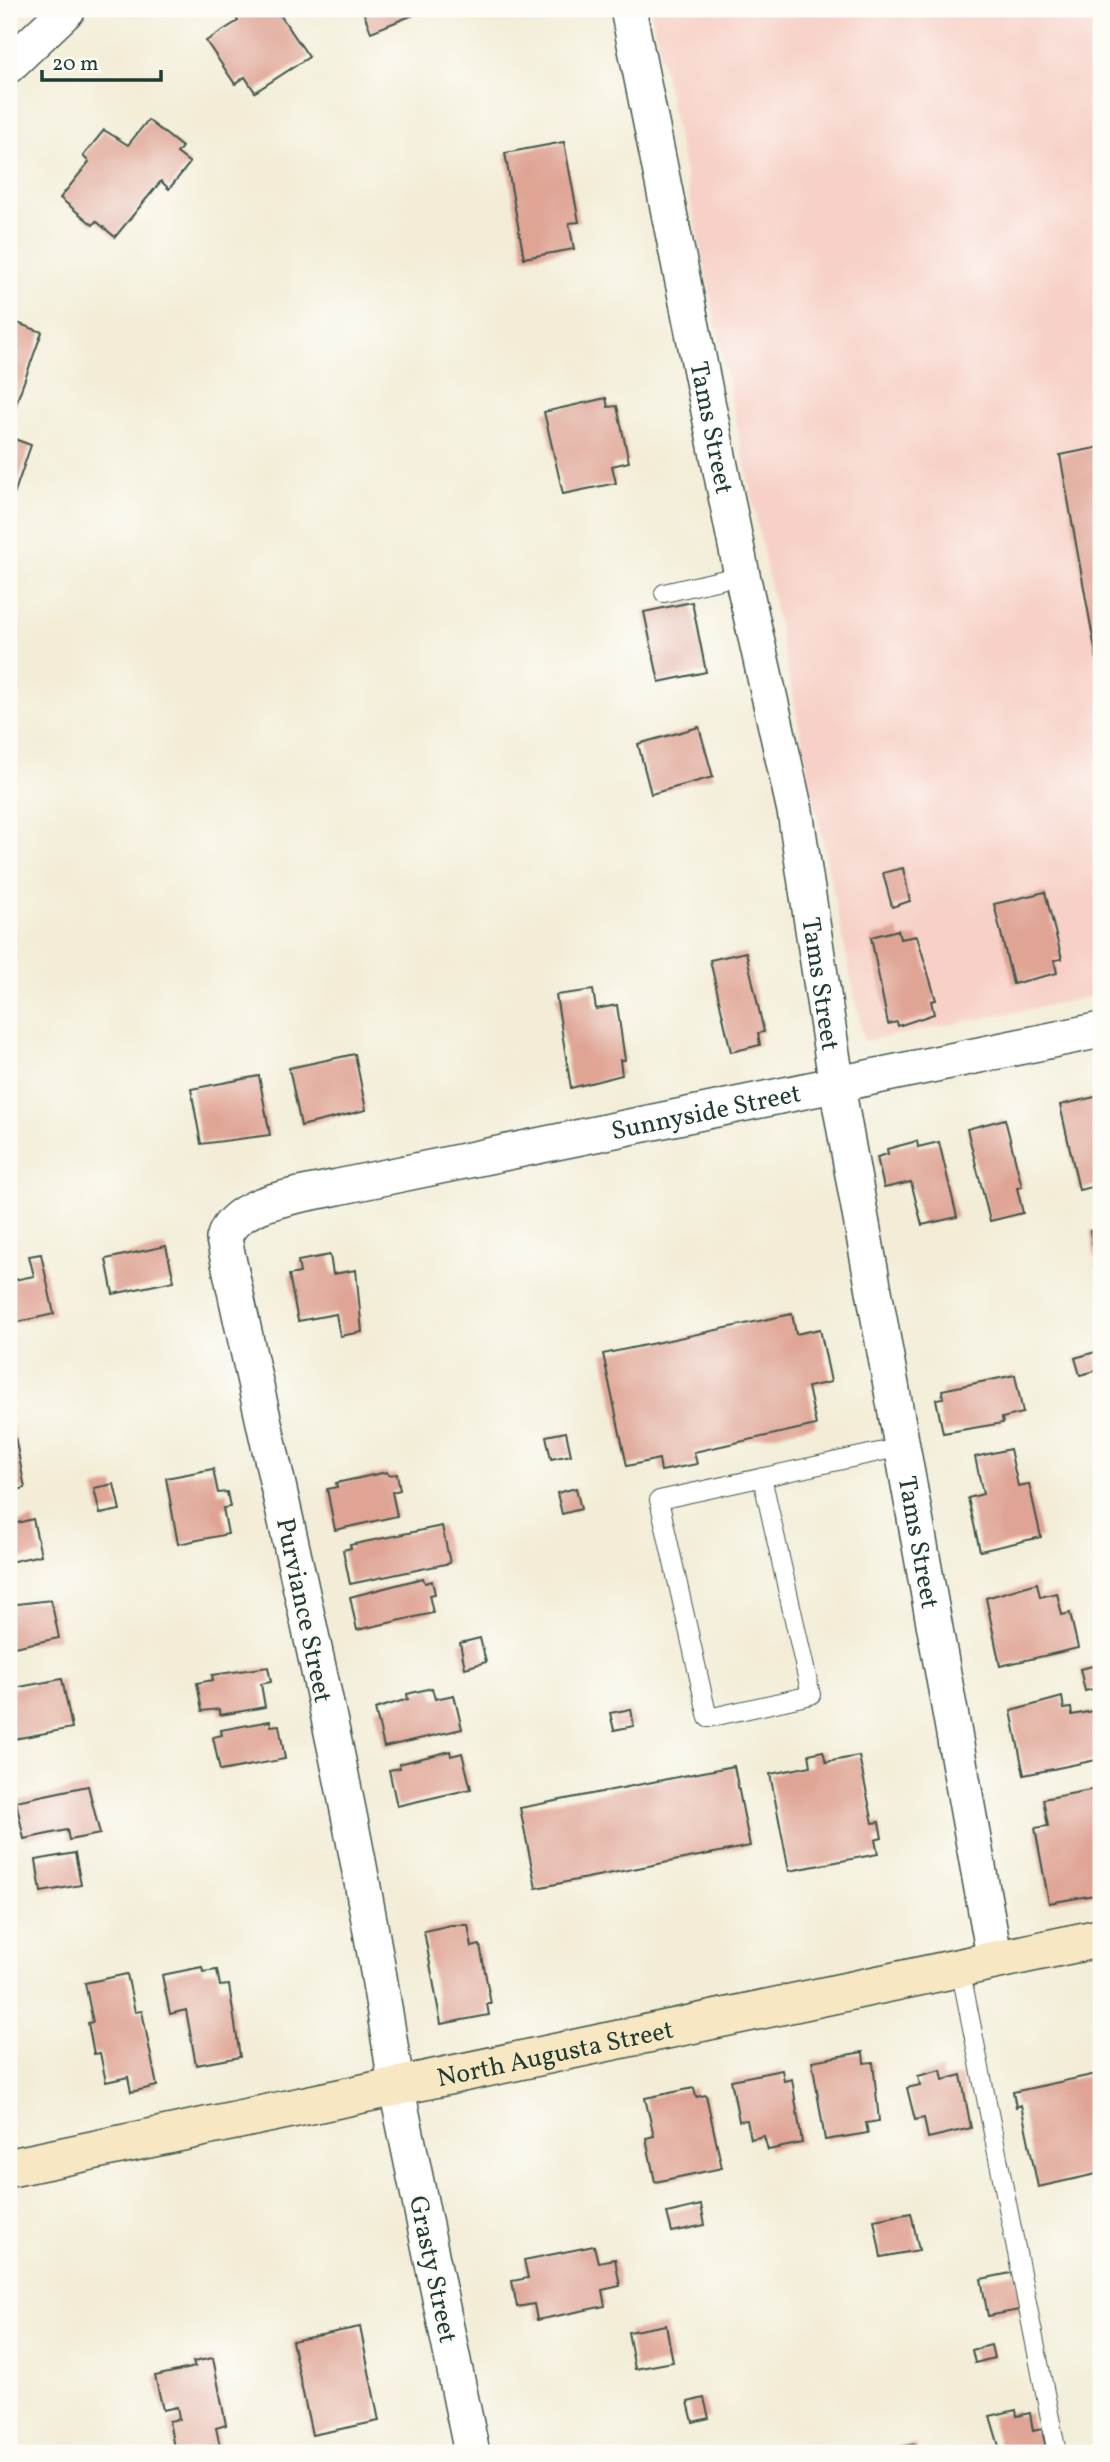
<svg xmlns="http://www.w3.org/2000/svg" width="1110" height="2462" viewBox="0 0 1110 2462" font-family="Vollkorn,serif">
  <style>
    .built { fill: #f7d1c8 }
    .building { fill: #dfa494 }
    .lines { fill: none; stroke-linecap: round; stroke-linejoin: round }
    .service-casing { stroke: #3f574c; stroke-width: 20 }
    .minor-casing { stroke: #3f574c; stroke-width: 38 }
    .secondary-casing { stroke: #3f574c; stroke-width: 41 }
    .service { stroke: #fff; stroke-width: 18 }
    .minor { stroke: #fff; stroke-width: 35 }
    .secondary { stroke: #f7e8c3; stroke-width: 38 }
    .labels { text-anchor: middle; stroke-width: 5; stroke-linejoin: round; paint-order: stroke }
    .street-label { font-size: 26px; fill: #1f3d34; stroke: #fdfcf7 }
  </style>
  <rect width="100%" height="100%" fill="#fdfcf7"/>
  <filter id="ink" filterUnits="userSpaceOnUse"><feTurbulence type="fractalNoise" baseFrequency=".0143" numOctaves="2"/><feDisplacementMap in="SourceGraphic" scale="14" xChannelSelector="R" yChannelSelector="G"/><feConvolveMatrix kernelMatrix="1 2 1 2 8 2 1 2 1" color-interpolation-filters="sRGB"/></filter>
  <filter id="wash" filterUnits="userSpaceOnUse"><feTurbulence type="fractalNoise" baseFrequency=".00686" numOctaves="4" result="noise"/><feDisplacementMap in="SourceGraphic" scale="28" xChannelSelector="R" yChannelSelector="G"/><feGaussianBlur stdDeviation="1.57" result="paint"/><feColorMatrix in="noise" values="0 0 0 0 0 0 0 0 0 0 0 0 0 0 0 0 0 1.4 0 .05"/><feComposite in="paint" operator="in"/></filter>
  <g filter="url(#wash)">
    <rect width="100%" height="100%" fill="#f3edd7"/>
    <path class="built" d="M651,9h450v986l-237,46z"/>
    <g id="blocks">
      <g class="building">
        <path d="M246,9h30l33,48 -54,35 -10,-15 -10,7 -29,-43 32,-20 -3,-5z"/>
        <path d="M362,9h66l-57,23z"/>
        <path d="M148,120l34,27 -5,6 13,10 -21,26 -8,-8 -46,56 -19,-16 -3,4 -33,-27 29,-36 -6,-6 21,-26 24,15z"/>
        <path d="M564,142l15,80 -10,1 5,26 -50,9 -19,-105z"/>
        <path d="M9,320l33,12 -33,91z"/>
        <path d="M606,398l2,9 9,-1 12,56 -17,4 4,17 -53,11 -19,-82z"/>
        <path d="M9,437l22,8 -20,58 -2,-1z"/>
        <path d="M1101,447v230h-1l-40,-222z"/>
        <path d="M692,602l14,70 -47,10 -15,-70z"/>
        <path d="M699,727l14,50 -62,17 -13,-50z"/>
        <path d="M903,868l7,33 -18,6 -9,-34z"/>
        <path d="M1045,892l17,67 -8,1 3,13 -44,11 -19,-80z"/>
        <path d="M898,930l2,9 17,-3 19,64 -5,1 3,13 -36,12 -1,-4 -9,2 -17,-87z"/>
        <path d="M746,952l18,80 -6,1 2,12 -29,7 -21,-92z"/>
        <path d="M593,990l3,19 21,-4 8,55h-5l2,15 -51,13 -15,-93z"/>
        <path d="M355,1054l11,56 -65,16 -12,-58z"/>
        <path d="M259,1076l11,59 -69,9 -10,-55z"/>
        <path d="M1099,1096l2,89 -22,5 -19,-85z"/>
        <path d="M1005,1119l17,68 -5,1 6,25 -33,8 -23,-92z"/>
        <path d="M917,1141l1,6 21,-5 18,75 -35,8 -11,-43 -27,6 -7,-31 11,-3 -1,-5z"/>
        <path d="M1101,1229v58h-1l-10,-56z"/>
        <path d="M166,1246l8,35 -61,13 -7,-35z"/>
        <path d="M41,1254l13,60 -41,9 -4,-42 25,-5 -5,-20z"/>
        <path d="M330,1255l3,19 23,-4 6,62 -22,4 -4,-22 -38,7 -9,-46 11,-2 -2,-12z"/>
        <path d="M792,1314l4,20 24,-5 11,53 -23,5 8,38 -122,27 3,12 -36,7 -2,-12 -32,7 -24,-112z"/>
        <path d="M1095,1352l4,18 -19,5 -5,-17z"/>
        <path d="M1015,1375l8,38 -21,5 1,5 -60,10 -7,-34 7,-1 -1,-8z"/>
        <path d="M12,1421l13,67 -16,4v-70z"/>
        <path d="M566,1432l5,23 -20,4 -5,-23z"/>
        <path d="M1010,1449l8,37 11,-2 12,53 -61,14 -12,-53 15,-4 -8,-37z"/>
        <path d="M213,1469l5,24 9,-1 3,15 -7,1 5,26 -50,10 -12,-66z"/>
        <path d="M387,1472l1,3 9,-1 3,16 -8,2 5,24 -62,14 -8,-41 10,-2 -1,-4z"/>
        <path d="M114,1484l6,26 -20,4 -6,-26z"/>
        <path d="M576,1488l5,21 -19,5 -5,-21z"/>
        <path d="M33,1519l8,36 -32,7v-37z"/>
        <path d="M442,1526l8,37 -100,21 -7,-34 8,-2 -1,-3z"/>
        <path d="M423,1578l2,5 7,-2 3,13 -6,1 4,18 -76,17 -7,-33z"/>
        <path d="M1037,1583l3,14 17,-4 5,22 8,-2 8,35 -78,18 -14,-68z"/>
        <path d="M51,1600l8,38 -50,10v-43z"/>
        <path d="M480,1638l6,24 -21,6 -5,-25z"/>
        <path d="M1101,1664v23l-16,4 -5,-22z"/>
        <path d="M268,1667l3,15 -10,2 4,23 -45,8 -1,-6 -17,2 -5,-28 16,-3 -1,-5z"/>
        <path d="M62,1679l10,49 -63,12v-51z"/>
        <path d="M432,1688l3,11 19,-4 8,34 -78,18 -9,-38 33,-10 -1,-5z"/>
        <path d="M1062,1697l2,12 7,-1 1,7 21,-4 8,48 -77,16 -13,-64z"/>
        <path d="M631,1709l3,17 -20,4 -4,-17z"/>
        <path d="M270,1721l1,5 8,-1 6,34 -65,12 -7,-34 9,-2 -1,-5z"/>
        <path d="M450,1751l1,5 11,-3 9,36 -74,17 -8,-36 11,-2 -1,-4z"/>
        <path d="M823,1751l3,11 33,-6 14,67 6,-1 3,16 -7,2 3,14 -89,17 -19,-97 41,-8 -2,-12z"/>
        <path d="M734,1766l16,80 -214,42 -16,-80z"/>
        <path d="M88,1786l12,48 -31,6 -2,-10 -43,9 -8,-38z"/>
        <path d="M1101,1788v88l-4,1 3,17 -51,9 -14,-75 13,-2 -5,-27z"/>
        <path d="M75,1853l6,32 -40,7 -5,-32z"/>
        <path d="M451,1925h17l4,22 8,-2 11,59h-4l2,11 -48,9 -17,-93z"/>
        <path d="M202,1967l1,5 14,-2 3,16 9,-1 11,72 -44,8 -10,-55 -16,4 -8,-39z"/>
        <path d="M127,1974l8,38 7,-1 15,75 -26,6 -3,-15 -22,5 -6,-29 -6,1 -6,-31 5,-1 -8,-39z"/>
        <path d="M863,2052l1,11 9,-1 6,59 -13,2 2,10 -43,7 -13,-79z"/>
        <path d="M782,2070l2,11 8,-2 10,64 -34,7 -4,-14 -13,3 -4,-19 -8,1 -8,-41z"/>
        <path d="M941,2070l2,10 18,-5 10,53 -43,10 -4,-20 -9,2 -8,-32 13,-3 -2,-9z"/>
        <path d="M1101,2073v100l-63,14 -17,-82 -5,2 -3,-15z"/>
        <path d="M694,2088l2,9 10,-2 16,73 -67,14 -9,-44 8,-2 -9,-38z"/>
        <path d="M701,2205l4,20 -33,7 -5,-19z"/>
        <path d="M911,2213l8,37 -38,7 -7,-37z"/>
        <path d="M594,2246l4,16 17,-3 5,27 -18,4 3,16 -68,14 -3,-16 -17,3 -5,-26 16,-3 -4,-18z"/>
        <path d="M1016,2272l8,37 -36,7 -7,-37z"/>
        <path d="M666,2325l7,37 -38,7 -7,-37z"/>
        <path d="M360,2327l19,94 -67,14 -20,-94z"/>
        <path d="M991,2345l3,13 -19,5 -3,-13z"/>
        <path d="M213,2358l13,67 -10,3 4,18 -45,7 -6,-32 10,-2 -2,-12 -14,3 -8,-34 40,-9 -2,-5z"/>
        <path d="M704,2398l5,20 -16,4 -5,-20z"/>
        <path d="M1016,2410l1,6 13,-3 3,18 9,-2 5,24h-46l-11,-37z"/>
        <path d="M916,2444l2,9h-32v-4z"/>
      </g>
    </g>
  </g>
  <g filter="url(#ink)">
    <use href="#blocks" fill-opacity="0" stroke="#3f574c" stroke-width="2"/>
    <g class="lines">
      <g class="service-casing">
        <g id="service">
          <path d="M664,593l78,-18"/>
          <path d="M762,1477l49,218 -103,23 -49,-218 243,-53"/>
          <path d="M960,1968l97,485"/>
        </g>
      </g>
      <g class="minor-casing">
        <g id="minor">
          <path id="s1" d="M628,9l114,566 53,236 42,275 158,875"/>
          <path d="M9,65l59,-56"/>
          <path id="s2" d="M472,2453l-76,-368c-41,-285 -113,-565 -172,-846 9,-38 80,-44 114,-52l763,-157"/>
        </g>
      </g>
      <g class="secondary-casing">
        <g id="secondary">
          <path id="s3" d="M9,2168l1092,-230"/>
        </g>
      </g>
      <use href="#service" class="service"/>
      <use href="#minor" class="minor"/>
      <use href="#secondary" class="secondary"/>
    </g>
  </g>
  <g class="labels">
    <g class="street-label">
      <text dy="9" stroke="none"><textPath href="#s1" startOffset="427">Tams Street</textPath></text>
      <text dy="9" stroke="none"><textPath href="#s1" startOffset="994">Tams Street</textPath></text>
      <text dy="9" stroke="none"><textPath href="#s2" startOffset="1746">Sunnyside Street</textPath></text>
      <text dy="9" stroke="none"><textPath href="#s1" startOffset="1561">Tams Street</textPath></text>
      <text transform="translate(305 1610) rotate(78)" y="9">Purviance Street</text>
      <text dy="9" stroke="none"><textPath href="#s3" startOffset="558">North Augusta Street</textPath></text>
      <text transform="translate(434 2269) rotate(78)" y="9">Grasty Street</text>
    </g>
  </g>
  <rect width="1110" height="2462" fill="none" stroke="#fdfcf7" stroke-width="35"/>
  <path d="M42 70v10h119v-10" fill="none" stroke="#1f3d34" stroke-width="3.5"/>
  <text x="52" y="70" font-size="21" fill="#1f3d34" stroke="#fdfcf7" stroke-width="5" paint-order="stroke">20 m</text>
</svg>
